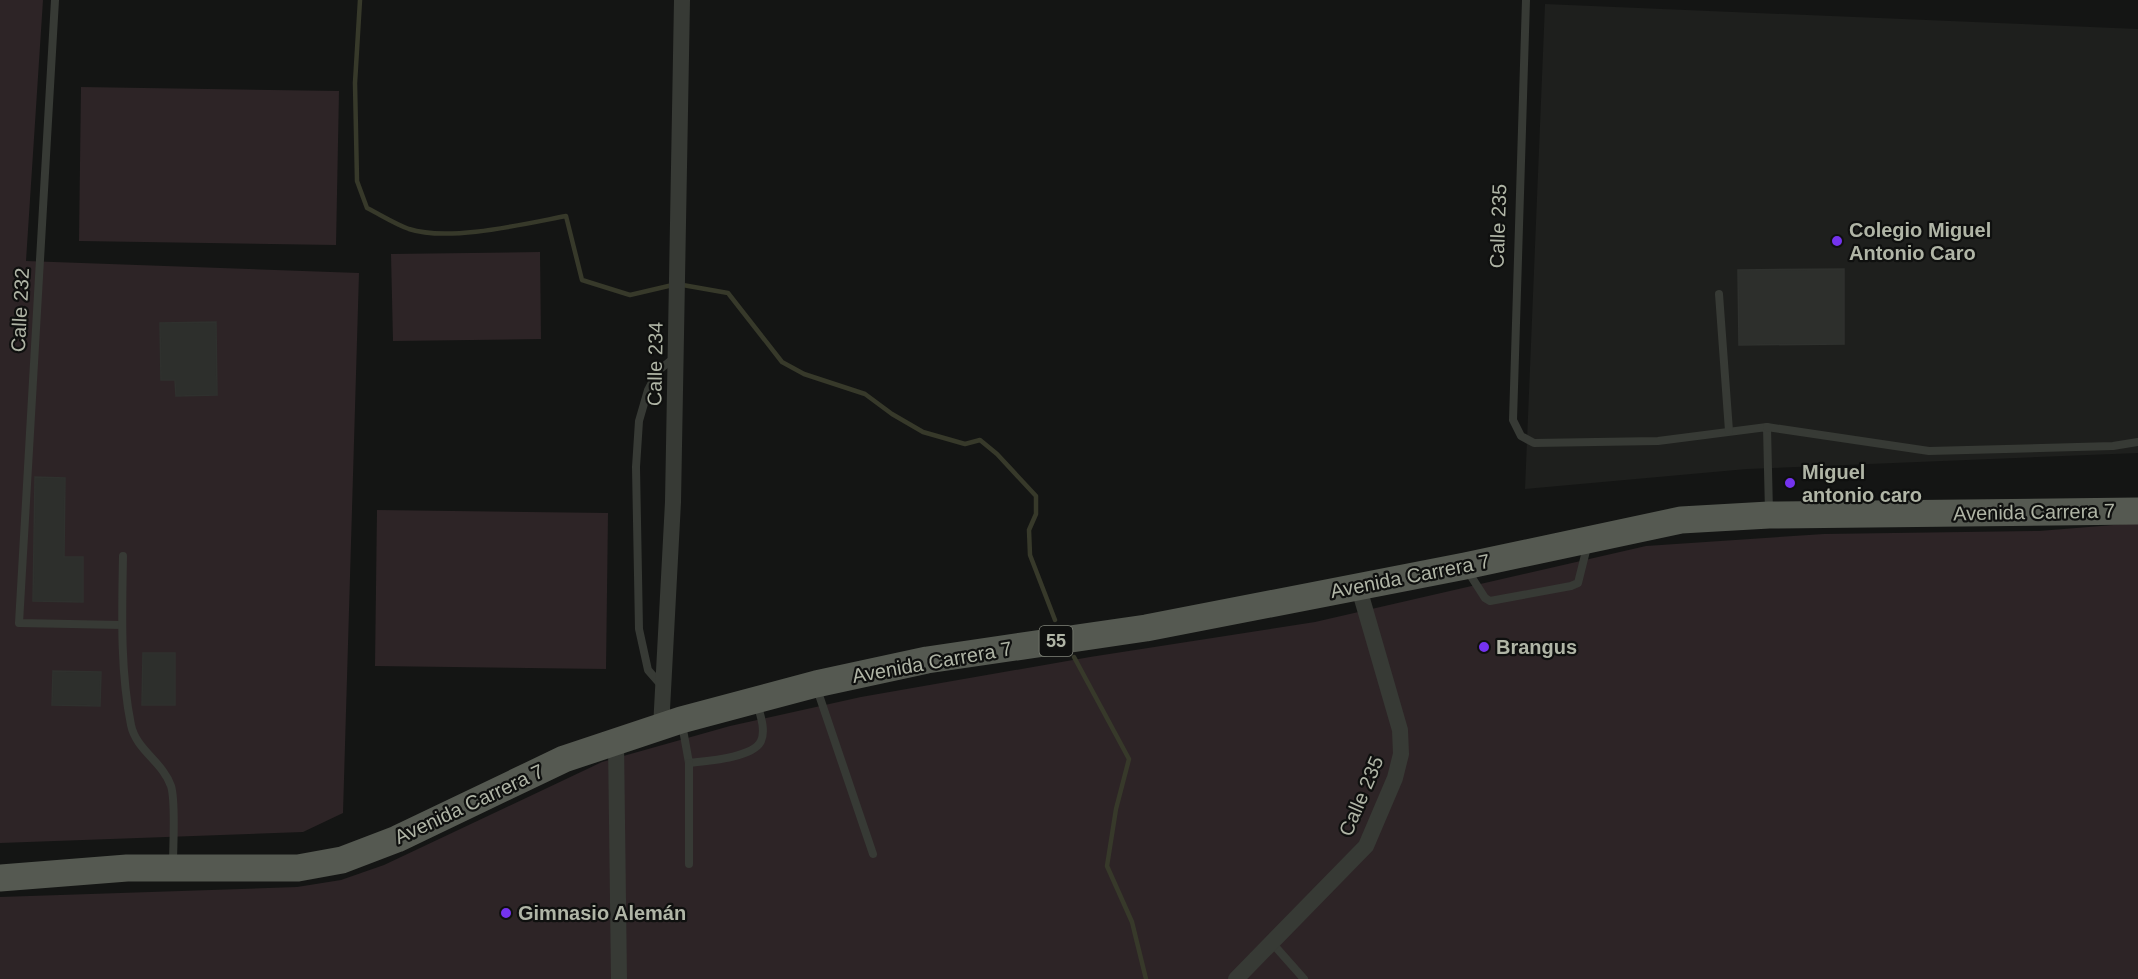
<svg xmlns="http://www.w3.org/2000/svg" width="2138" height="979" viewBox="0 0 2138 979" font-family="Helvetica,sans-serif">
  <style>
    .built { fill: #1e1f1d }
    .green { fill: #2d2426 }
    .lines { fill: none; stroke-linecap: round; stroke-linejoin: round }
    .stream { stroke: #37392a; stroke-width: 4.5 }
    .building { fill: #2d2f2c; stroke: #2f312e; stroke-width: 1.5 }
    .lane { stroke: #373a35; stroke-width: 8 }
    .street { stroke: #373a35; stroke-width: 16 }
    .primary { stroke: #555951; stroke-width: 27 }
    .poi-dot { fill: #7433ee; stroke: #0f100f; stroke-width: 2 }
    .labels { text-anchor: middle; stroke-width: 4.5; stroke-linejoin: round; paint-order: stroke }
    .shield { fill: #0f100f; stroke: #808479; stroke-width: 1.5 }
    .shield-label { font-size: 18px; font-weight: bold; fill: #b0b5a6 }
    .street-label { font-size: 20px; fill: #b0b5a6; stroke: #0f100f }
    .poi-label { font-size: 20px; font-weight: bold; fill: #b0b5a6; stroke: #0f100f; text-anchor: start }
  </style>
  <rect width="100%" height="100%" fill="#141514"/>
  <path class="built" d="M1545,4l593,25v424l-391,16 -222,20z"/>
  <g class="green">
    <path d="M0,0h43l-17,261 333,12 -16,540 -40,19 -303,11z"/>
    <path d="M81,87l258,4 -3,154 -257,-4z"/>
    <path d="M540,252l1,87 -148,2 -2,-87z"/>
    <path d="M377,510l231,3 -2,156 -231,-3z"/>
    <path d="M2138,523v456h-2138v-82l297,-10 44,-7 43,-15 218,-103 128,-36 131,-29 229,-40 225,-35 331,-76 178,-12 215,-3z"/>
  </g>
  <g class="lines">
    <g class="stream">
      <path d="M360,0l-5,83 2,98 10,27c14,7 28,16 42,21 40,13 115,-5 157,-13l16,64 48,15 47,-11 51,9 54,69 22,12 61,20 27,20 31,18 42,12 15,-4 17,14 39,42v18l-7,16 1,25 25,65"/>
      <path d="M1074,657l55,102 -13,50 -9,57 25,56 14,57"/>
    </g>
  </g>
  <g class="building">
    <path d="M1844,269v75l-105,1 -1,-75z"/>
    <path d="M216,322l1,73 -41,1 -1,-16h-14l-1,-57z"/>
    <path d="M35,477l30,1 -1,79h19v45l-50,-1z"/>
    <path d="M143,653h32v52h-33z"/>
    <path d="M53,671l48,1 -1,34 -48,-1z"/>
  </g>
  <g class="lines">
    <g class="lane">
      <path d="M55,0l-36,623 103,2"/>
      <path d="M1526,0l-13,420 8,16 13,7 124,-2 109,-14 2,85"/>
      <path d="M1719,294l10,137"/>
      <path d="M1767,427l162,24 184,-5 25,-4"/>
      <path d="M123,556c-1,56 -3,114 8,169 5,25 32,37 40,61 5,16 2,59 2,78"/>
      <path d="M1467,570l18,28 5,3 81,-15 7,-3 10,-40"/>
      <path d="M662,686l-14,-16 -9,-41 -3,-162 3,-46 9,-31 10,-19 17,-14"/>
      <path d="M816,686l57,168"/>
      <path d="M682,724l7,39c17,-2 64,-5 72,-22 5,-11 -1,-27 -4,-38"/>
      <path d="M689,864v-101"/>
      <path d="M1273,944l31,35"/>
    </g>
    <g class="street">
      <path d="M661,728l12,-226 9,-502"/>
      <path d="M616,742l3,237"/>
      <path d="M1236,979l130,-133 29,-68 6,-24 -1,-24 -42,-145"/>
    </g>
    <path class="primary" d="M0,878l127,-10h171l44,-8 55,-21 167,-80 117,-39 135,-36 111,-24 219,-32 319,-62 216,-46 88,-5 369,-4"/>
  </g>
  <g class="poi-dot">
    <circle cx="1837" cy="241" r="6"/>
    <circle cx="1790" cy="483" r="6"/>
    <circle cx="1484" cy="647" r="6"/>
    <circle cx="506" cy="913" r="6"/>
  </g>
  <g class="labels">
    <rect class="shield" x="1039.5" y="626" width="33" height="30" rx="4.5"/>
    <g class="shield-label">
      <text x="1056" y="647">55</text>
    </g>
    <g class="street-label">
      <text transform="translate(1498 226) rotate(-88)" y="7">Calle 235</text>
      <text transform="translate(20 310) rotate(-87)" y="7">Calle 232</text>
      <text transform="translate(655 364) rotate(-89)" y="7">Calle 234</text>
      <text transform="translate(2034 512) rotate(-1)" y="7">Avenida Carrera 7</text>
      <text transform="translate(1410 576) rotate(-11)" y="7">Avenida Carrera 7</text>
      <text transform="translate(932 662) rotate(-10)" y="7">Avenida Carrera 7</text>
      <text transform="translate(1361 796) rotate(-67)" y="7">Calle 235</text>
      <text transform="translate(469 804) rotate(-25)" y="7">Avenida Carrera 7</text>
    </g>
    <g class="poi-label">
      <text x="1849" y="237">Colegio Miguel<tspan x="1849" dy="23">Antonio Caro</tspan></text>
      <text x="1802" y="479">Miguel<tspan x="1802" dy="23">antonio caro</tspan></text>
      <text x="1496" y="654">Brangus</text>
      <text x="518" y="920">Gimnasio Alemán</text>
    </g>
  </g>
</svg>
